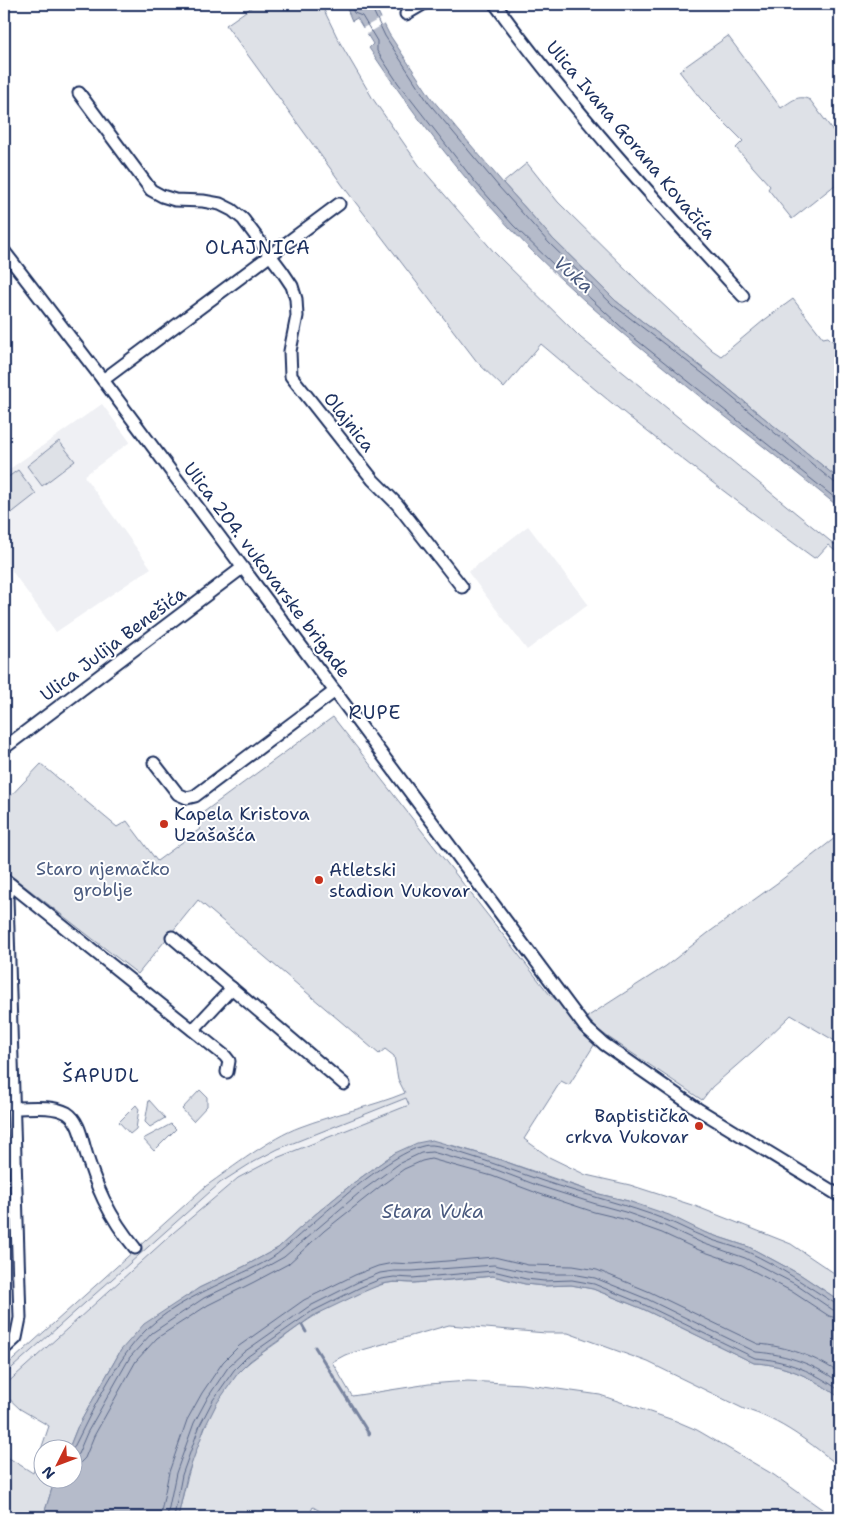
<svg xmlns="http://www.w3.org/2000/svg" width="844" height="1521" viewBox="0 0 844 1521" font-family="'Shantell Sans',sans-serif">
  <style>
    .built { fill: #eff0f4 }
    .green { fill: #dee1e7; stroke: #7c88a2 }
    .water { fill: #b5bbca; stroke: #77839f }
    .pier { fill: #fff }
    .lines { fill: none; stroke-linecap: round; stroke-linejoin: round }
    .shore { stroke: #596789; stroke-width: 1 }
    .stream { stroke: #77839f; stroke-width: 3 }
    .minor-casing { stroke: #1b2f5e; stroke-width: 15 }
    .minor { stroke: #fff; stroke-width: 11 }
    .poi-dot { fill: #c8321e; stroke: #fff; stroke-width: 2 }
    .labels { text-anchor: middle; stroke-width: 4; stroke-linejoin: round; paint-order: stroke }
    .street-label { font-size: 18px; fill: #1b2f5e; stroke: #fff }
    .poi-label { font-size: 18px; fill: #1b2f5e; stroke: #fff; text-anchor: start }
    .park-label { font-size: 18px; fill: #4c5c80; stroke: #fff }
    .neighbourhood-label { font-size: 19px; letter-spacing: 1px; fill: #1b2f5e; stroke: #fff }
    .water-label { font-size: 19px; font-style: italic; fill: #49597e; stroke: #fff }
  </style>
  <rect width="100%" height="100%" fill="#fff"/>
  <filter id="ink" filterUnits="userSpaceOnUse"><feTurbulence type="fractalNoise" baseFrequency=".02" numOctaves="2"/><feDisplacementMap in="SourceGraphic" scale="10" xChannelSelector="R" yChannelSelector="G"/><feConvolveMatrix kernelMatrix="1 2 1 2 8 2 1 2 1" color-interpolation-filters="sRGB"/></filter>
  <g filter="url(#ink)">
    <g class="built">
      <path d="M102,404l28,38 -46,34 67,92 -95,64 -52,-72v-87z"/>
      <path d="M528,526l60,78 -61,46 -59,-78z"/>
      <path d="M406,1098l3,7 -135,54 -36,19 -65,55 -169,153v-11l216,-192 33,-21 25,-13z"/>
    </g>
    <g class="green">
      <path d="M256,4h65l18,37 34,58 46,66 75,87 87,86 259,211v6l-12,-10 -10,11 -4,2c-94,-68 -185,-139 -273,-214l-37,44 -26,-25 -132,-173 -120,-165z"/>
      <path d="M728,36l53,72c11,-7 17,-14 29,-8l30,40v41l-48,38 -24,-30 2,-3 -34,-38 7,-7 -43,-43 -21,-27z"/>
      <path d="M527,163l31,39 83,82 71,66 9,6 42,-35 30,-22 30,39 5,-1 12,11v132l-127,-104 -97,-75 -63,-62 -50,-56z"/>
      <path d="M59,441l16,20 -33,25 -15,-20z"/>
      <path d="M18,470l18,24 -32,25v-39z"/>
      <path d="M333,717l217,278 18,13 28,34 -27,43 -8,-4 -37,58 25,18 37,18 44,10 65,21 96,38 49,33v24l-39,-26 -52,-28 -43,-14 -78,-32 -29,-7 -101,-35 -47,-14 -56,8 -43,31 -40,33 -34,31 -33,18 -46,22 -78,62 -44,78 -8,20h-27v30l13,1 -12,38h-39v-62l29,18 16,-47 -29,-17 -16,-15v-8l169,-153 65,-55 36,-19 135,-54 -3,-7 -128,51 -25,13 -33,21 -216,192v-7l202,-182c26,-18 64,-48 94,-59 34,-13 71,-20 105,-34l-7,-14 -4,-23 -9,-7 -6,5 -181,-154 -60,74 -134,-104v-67l37,-39 76,63 10,-6 30,40 43,-32 -3,-12z"/>
      <path d="M840,834v210l-49,-29 -31,30 -48,42 -10,13 -94,-63 -12,-9 -9,-11 79,-51 42,-33 72,-52z"/>
      <path d="M200,1090l7,7v9l-14,15 -11,-12z"/>
      <path d="M149,1100l16,18 -15,9 -5,-5z"/>
      <path d="M136,1105l3,4 -3,20 -6,5 -11,-12z"/>
      <path d="M171,1124l5,5 -22,22 -11,-12z"/>
      <path d="M493,1276l32,8 19,2 27,-1 22,4 50,20 111,54c31,1 62,16 86,35v69c-28,-23 -60,-48 -96,-58l-96,-47 -80,-29h-22l-97,-8 -104,30 -13,7 20,34 77,-12 39,-3 54,3 78,11 76,26 21,9 77,45 59,42h-503l-17,-10 -5,10h-130c11,-49 25,-107 61,-145 14,-15 32,-24 48,-37 26,-20 65,-43 97,-51 10,-3 19,-1 30,-1 26,-2 53,-4 79,-7z"/>
    </g>
    <g class="water">
      <path d="M345,4h29l15,30 43,65 71,84 50,56 63,62 97,75 127,104v28c-42,-34 -84,-68 -127,-101 -71,-57 -142,-113 -204,-180 -52,-56 -98,-116 -140,-179l4,-4 -16,-26 -5,3z"/>
      <path d="M432,1140l66,19 44,16 57,19 29,7 41,14 37,18 43,14 52,28 39,26v97c-24,-19 -55,-34 -86,-35l-111,-54 -50,-20 -22,-4 -27,1 -19,-2 -32,-8 -80,7 -19,-1 -12,2 -19,8 -50,24 -63,45 -12,12 -21,30 -12,24 -18,49 -9,41h-135l12,-38 17,-1v-30h-3l8,-20 44,-78 23,-26 55,-36 46,-22 33,-18 34,-31 40,-33 43,-31 22,-10z"/>
    </g>
    <path class="pier" d="M383,17l3,6 -21,12 -4,-6z"/>
    <g class="lines">
      <g class="shore">
        <path d="M350,4l4,9 8,3 15,25v10l21,32 77,99 38,43 42,41 74,68 211,168"/>
        <path d="M370,4l15,32 43,66 71,85 50,56 64,62 97,74 125,104 5,1"/>
        <path d="M72,1451c20,-39 43,-91 75,-122 25,-24 60,-39 91,-54 15,-7 32,-14 44,-25 29,-24 115,-107 150,-105 11,1 22,6 32,9 27,8 52,18 79,27 41,14 83,23 123,39 13,5 25,12 38,17 15,6 30,9 44,15 31,14 59,34 88,52l4,1"/>
        <path d="M72,1459l6,-5 9,-21 43,-76 22,-24 52,-35 46,-22 34,-19 75,-64 41,-30 21,-10 11,-1 62,17 45,17 57,18 29,8 40,14 37,17 43,15 50,26 38,26 7,1"/>
        <path d="M72,1467l8,-4 5,-5 9,-22 42,-75 21,-23 51,-33 46,-23 34,-18 36,-33 58,-46 22,-16 18,-8 9,-2 61,17 45,17 57,19 29,7 39,14 37,17 43,15 49,26 38,25 11,3"/>
        <path d="M160,1517l9,-45 18,-52 15,-27 21,-31 16,-16 65,-46 51,-25 23,-9 15,-3 19,1 82,-7 34,8 45,1 24,4 53,22 108,52c27,2 60,13 82,30"/>
        <path d="M167,1517l9,-44 18,-50 14,-26 21,-31 15,-14 64,-45 50,-25 22,-9 14,-2h18l82,-6 33,7 17,2h28l23,4 52,21 109,53c30,2 61,13 84,31"/>
        <path d="M174,1517l8,-42 18,-50 13,-25 21,-30 13,-13 64,-45 50,-25 20,-8 13,-2 18,1 81,-7 33,8 18,2 28,-1 22,4 51,21 110,53c31,2 61,14 85,33"/>
      </g>
      <g class="stream">
        <path d="M302,1325l4,7"/>
        <path d="M315,1347l54,87"/>
      </g>
      <g class="minor-casing">
        <g id="minor">
          <path d="M495,4c75,103 162,198 248,292"/>
          <path d="M406,14l17,-10"/>
          <path d="M79,93l72,97 11,6 13,4 28,1 17,3 12,6 11,9 39,52 10,15 4,13 1,17 -7,35 1,25 82,104 24,24 65,83"/>
          <path d="M4,251l99,129 482,647 19,17 92,64 144,88"/>
          <path d="M103,380l236,-176"/>
          <path d="M4,748l238,-180"/>
          <path d="M154,763l24,31 9,4 8,-2 140,-105"/>
          <path d="M4,879l221,177 4,5 -2,11"/>
          <path d="M172,937l172,147"/>
          <path d="M193,1030l39,-42"/>
          <path d="M14,1108c17,0 37,-3 53,5 11,7 14,22 17,33 11,39 25,71 51,102"/>
          <path d="M4,1349l12,-11 4,-20 -13,-420 4,-13"/>
        </g>
      </g>
      <use href="#minor" class="minor"/>
    </g>
  </g>
  <g class="poi-dot">
    <circle cx="164" cy="824" r="5"/>
    <circle cx="319" cy="880" r="5"/>
    <circle cx="699" cy="1126" r="5"/>
  </g>
  <g class="labels">
    <g class="street-label">
      <text transform="translate(631 140) rotate(50)" y="6">Ulica Ivana Gorana Kovačića</text>
      <text transform="translate(349 422) rotate(52)" y="6">Olajnica</text>
      <text transform="translate(267 570) rotate(53)" y="6">Ulica 204. vukovarske brigade</text>
      <text transform="translate(113 644) rotate(-37)" y="6">Ulica Julija Benešića</text>
    </g>
    <g class="poi-label">
      <text x="174" y="820">Kapela Kristova<tspan x="174" dy="21">Uzašašća</tspan></text>
      <text x="329" y="876">Atletski<tspan x="329" dy="21">stadion Vukovar</tspan></text>
      <text x="689" y="1122" text-anchor="end">Baptistička<tspan x="689" dy="21">crkva Vukovar</tspan></text>
    </g>
    <g class="park-label">
      <text x="103" y="875">Staro njemačko<tspan x="103" dy="21">groblje</tspan></text>
    </g>
    <g class="neighbourhood-label">
      <text x="258" y="254">OLAJNICA</text>
      <text x="375" y="719">RUPE</text>
      <text x="101" y="1082">ŠAPUDL</text>
    </g>
    <g class="water-label">
      <text transform="translate(574 274) rotate(41)" y="7">Vuka</text>
      <text x="433" y="1218">Stara Vuka</text>
    </g>
  </g>
  <rect width="844" height="1521" fill="none" stroke="#fff" stroke-width="20"/>
  <rect x="10" y="10" width="824" height="1501" fill="none" stroke="#1b2f5e" stroke-width="2" filter="url(#ink)"/>
  <g transform="translate(58 1464) rotate(228)"><circle r="24" fill="#ffffff" stroke="#a4acbf"/>
  <path d="M0-4L9 19L0 12L-9 19Z" fill="#c8321e"/>
  <text y="-8" font-size="14" font-weight="bold" text-anchor="middle" fill="#1b2f5e">N</text>
  </g>
</svg>
